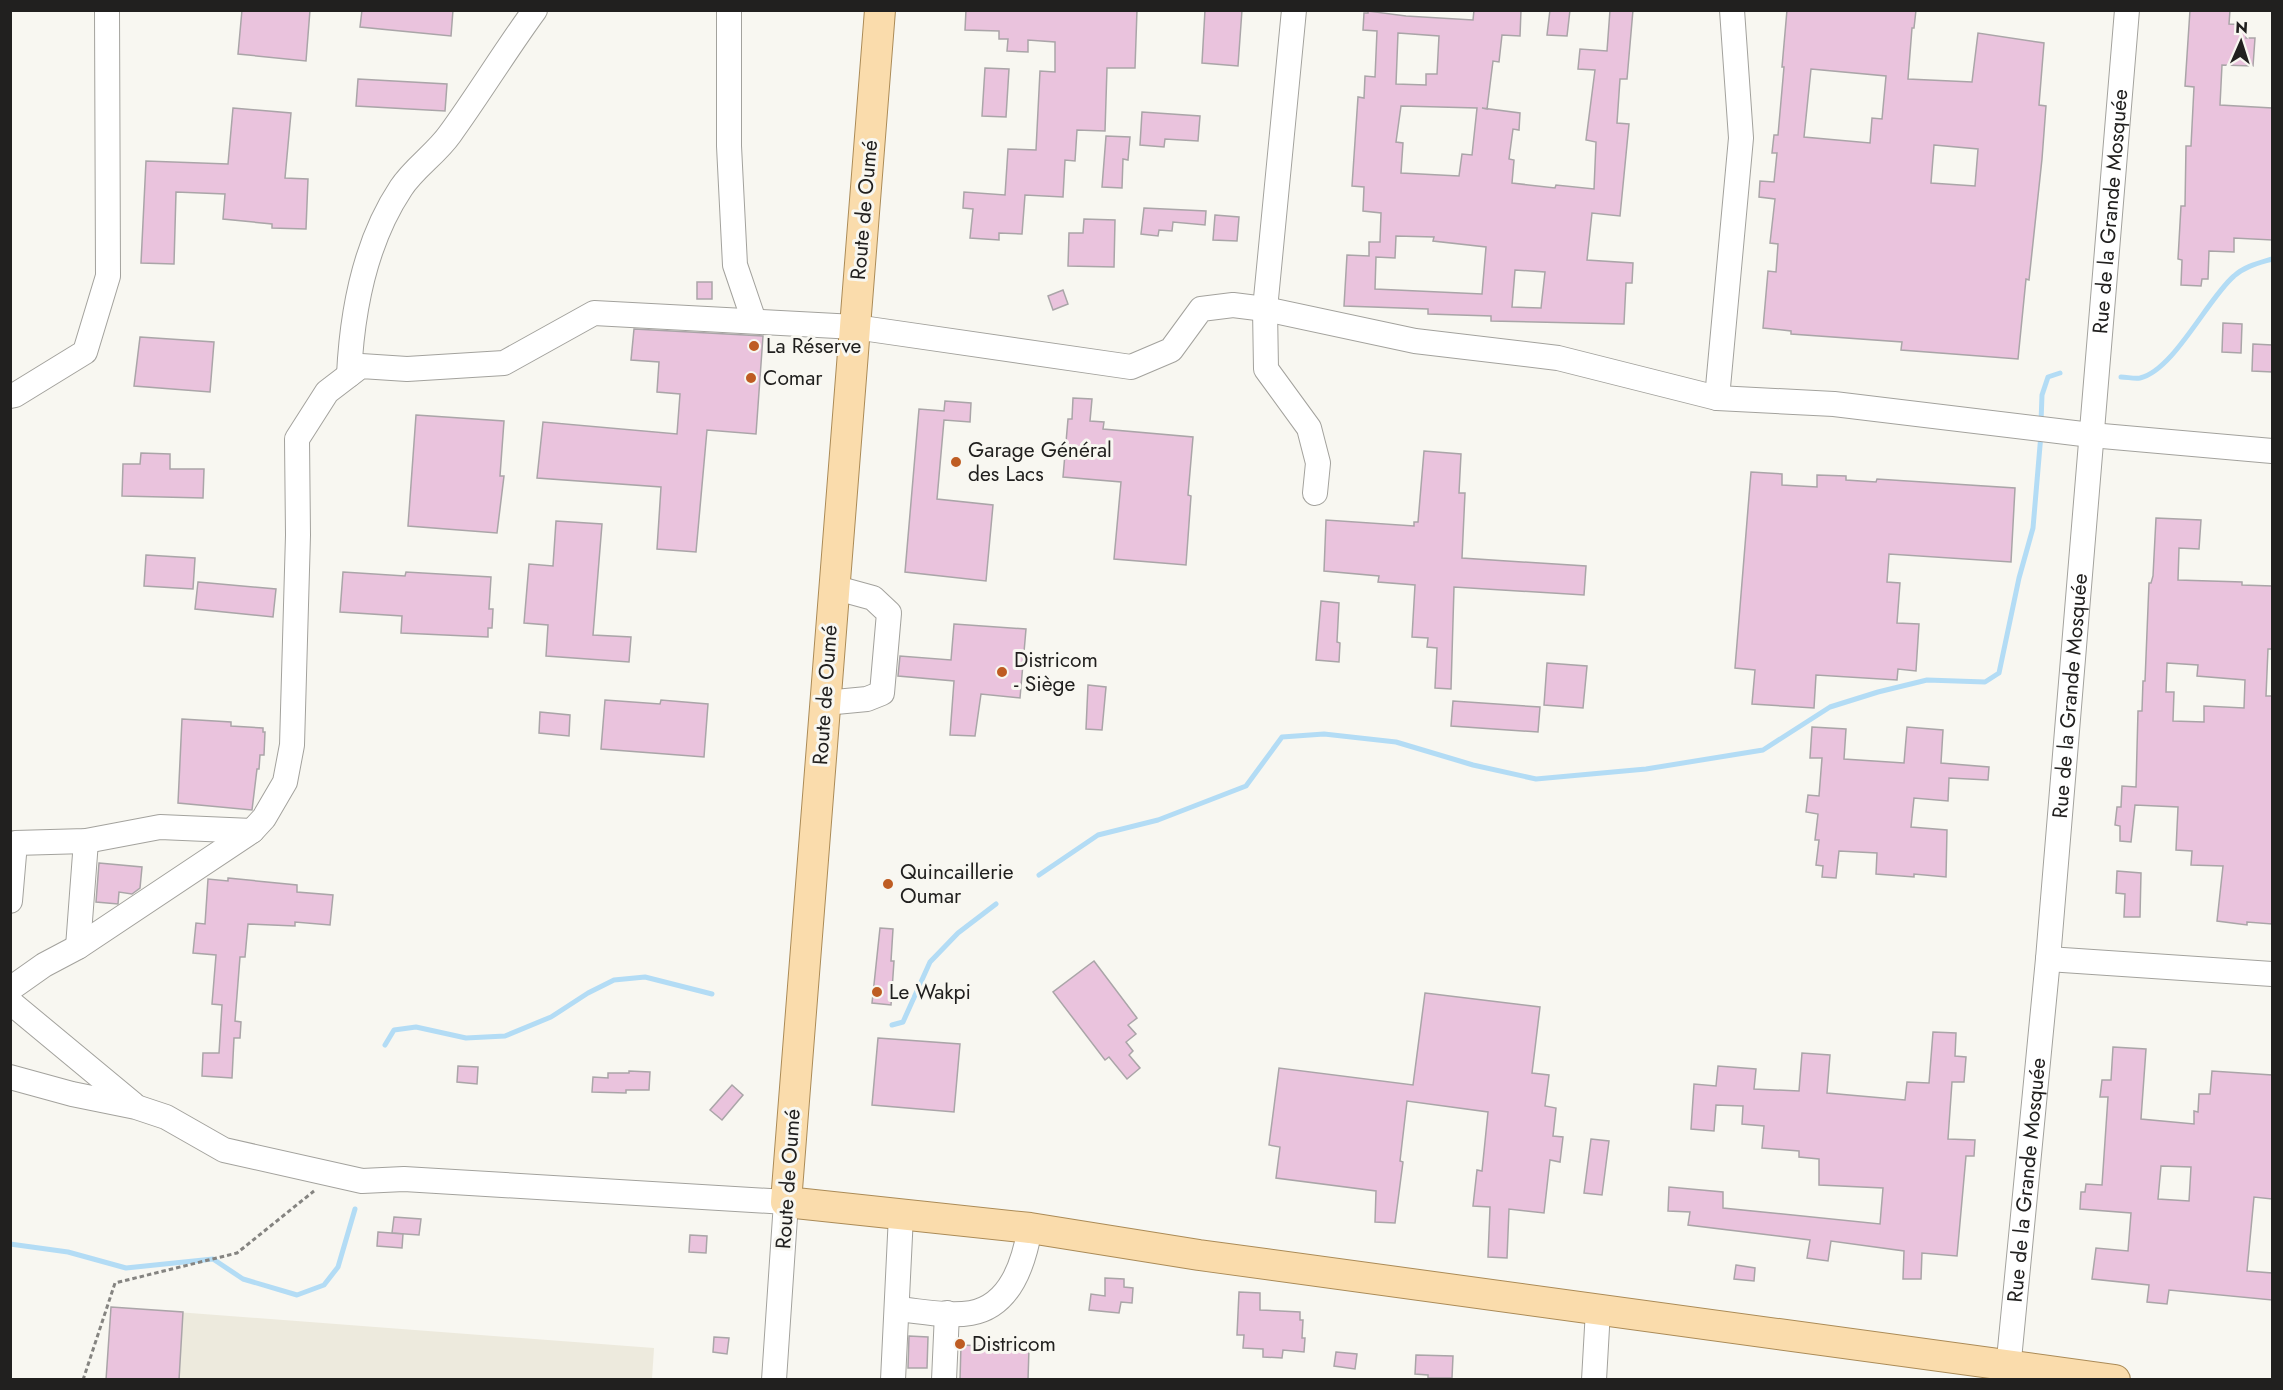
<svg xmlns="http://www.w3.org/2000/svg" width="2283" height="1390" viewBox="0 0 2283 1390" font-family="Jost,sans-serif">
  <style>
    .built { fill: #edeadd }
    .lines { fill: none; stroke-linecap: round; stroke-linejoin: round }
    .stream { stroke: #b3dcf5; stroke-width: 5 }
    .building { fill: #eac3dd; stroke: #aaa5a8; stroke-width: 1.5; fill-rule: evenodd }
    .minor-casing { stroke: #a3a29d; stroke-width: 26 }
    .major-casing { stroke: #ab8b57; stroke-width: 32 }
    .path { stroke: #858481; stroke-width: 3; stroke-dasharray: 4.5 3; stroke-linecap: butt }
    .minor { stroke: #fff; stroke-width: 24 }
    .major { stroke: #fadcac; stroke-width: 30 }
    .poi-dot { fill: #be5c22; stroke: #f8f7f1; stroke-width: 2 }
    .labels { text-anchor: middle; stroke-width: 6; stroke-linejoin: round; paint-order: stroke }
    .street-label { font-size: 21px; fill: #21201f; stroke: #f8f7f1 }
    .poi-label { font-size: 21px; fill: #21201f; stroke: #f8f7f1; text-anchor: start }
  </style>
  <rect width="100%" height="100%" fill="#f8f7f1"/>
  <path class="built" d="M111,1307l543,41 -2,31 -546,1z"/>
  <g class="lines">
    <g class="stream">
      <path d="M2121,377c6,0 13,2 19,1 34,-8 68,-80 94,-102 11,-10 25,-13 38,-17"/>
      <path d="M2041,422l1,-27 6,-18 12,-4"/>
      <path d="M1039,875l59,-40 60,-15 88,-34 36,-49 42,-3 72,8 77,23 63,14 110,-10 117,-19 67,-43 48,-15 49,-12 58,2 14,-9 20,-95 14,-50 8,-94"/>
      <path d="M892,1025l11,-3 27,-60 28,-29 38,-29"/>
      <path d="M385,1045l9,-15 22,-3 50,11 39,-2 46,-19 37,-24 26,-13 31,-3 67,17"/>
      <path d="M10,1244l58,8 58,16 87,-9 30,20 54,16 27,-10 14,-18 17,-58"/>
    </g>
  </g>
  <g class="building">
    <path d="M242,10h68l-4,51 -68,-7z"/>
    <path d="M362,10h91l-2,26 -91,-9z"/>
    <path d="M966,10h171l-2,58h-28l-2,63 -28,-1 -2,31 -10,-1 -2,37 -38,-2 -3,39 -23,-1v7l-29,-2 3,-29 -10,-1 1,-16 41,3 3,-46 28,1 4,-79 15,1v-30l-27,-2v12l-21,-1 1,-12h-9v-8l-34,-1z"/>
    <path d="M1205,10h37l-4,56 -36,-3z"/>
    <path d="M1474,10h47l-1,26 -18,-1 -3,27 -6,-1 -6,48 -5,-1 38,5 -1,17 -6,-1 -4,30 5,1 -2,23 43,5 1,-3 38,4 2,-47 -10,-2 9,-70 -17,-1 2,-20 27,2 3,-41h23l-6,69h-7l-3,44 12,1 -9,92 -28,-3 -5,47 46,3 -1,20h-6l-2,41 -133,-3v-5l-63,-2v-5l-84,-3 3,-51 22,1v-14h11l1,-29 -18,-2 1,-24 -12,-1 6,-89 6,1 1,-22 10,1 2,-46 -14,-1 1,-17h4v-2l38,5 67,4zM1398,33l41,3 -2,38h-11v11l-30,-1zM1401,106l76,2 -5,47 -10,-1 -3,22 -58,-3 2,-30 -7,-1zM1396,236l38,1 -1,4 53,6 -4,47 -107,-5 1,-32 19,1zM1515,270l30,2 -4,36 -29,-1z"/>
    <path d="M1550,10h20l-3,26 -20,-1z"/>
    <path d="M1787,10h129l-2,18h-2l-4,51 64,3 6,-49 66,10 -5,62 7,1 -4,53 -13,121 -3,-1 -8,80 -117,-9 1,-8 -111,-8v-3l-28,-3 5,-57 8,1 2,-28 -8,-1 5,-44 -16,-2 1,-16 14,1 3,-29h-5l2,-18h4l6,-68h-2zM1811,69l75,7 -4,43 -10,-1 -2,25 -66,-6zM1934,145l44,4 -3,37 -44,-3z"/>
    <path d="M2190,10h40l-1,14 18,1 -1,13h9l-2,28 -31,-1 -2,40 52,3v132l-38,-2v14l-25,-1 -1,28h-6l-1,7 -20,-1 1,-25 -4,-1 3,-53h4l1,-60h5l3,-59 -9,-1z"/>
    <path d="M985,68l24,1 -3,48 -24,-1z"/>
    <path d="M358,79l89,5 -2,27 -89,-5z"/>
    <path d="M233,108l58,5 -6,65 23,1 -2,50 -34,-1v-4l-49,-5 2,-25 -49,-2 -2,72 -33,-1 5,-102 82,3z"/>
    <path d="M1142,112l58,4 -2,25 -33,-2 -1,8 -24,-2z"/>
    <path d="M1106,136l24,1 -2,23 -5,-1 -1,29 -20,-1z"/>
    <path d="M1144,208l62,3 -1,14 -32,-3 -1,9 -13,-1 -1,6 -17,-2z"/>
    <path d="M1215,215l24,2 -2,24 -24,-1z"/>
    <path d="M1084,219l31,1 -1,47 -46,-1 1,-33h14z"/>
    <rect x="697" y="282" width="15" height="17"/>
    <path d="M1063,290l5,14 -15,6 -5,-14z"/>
    <path d="M2223,323l19,1 -1,29 -19,-1z"/>
    <path d="M634,329l129,7 -7,98 -49,-4 -11,122 -39,-3 4,-62 -124,-9 6,-56 134,12 3,-40 -23,-2 2,-30 -28,-2z"/>
    <path d="M140,337l74,5 -4,50 -76,-6z"/>
    <path d="M2253,344l19,1v27l-20,-1z"/>
    <path d="M1073,398l19,1 -2,22 14,1 -1,7 90,8 -5,58 3,1 -5,69 -72,-6 7,-77 -58,-5 5,-58h4z"/>
    <path d="M945,401l26,2 -1,19 -26,-2 -7,79 56,6 -7,76 -81,-9 14,-163 25,2z"/>
    <path d="M416,415l88,6 -4,55h4l-7,57 -89,-7z"/>
    <path d="M1424,451l37,3 -2,39h6l-3,65 124,8 -2,29 -130,-8 -3,102 -16,-1 2,-40 -10,-1 1,-9 -16,-1 3,-52 -37,-3 1,-6 -55,-5 2,-51 88,6v-4h4z"/>
    <path d="M141,453l29,1v15h34l-1,29 -81,-2 1,-32h17z"/>
    <path d="M1751,472l31,2v11l35,2v-12l29,1v4l30,2 1,-3 138,9 -4,74 -122,-8 -2,28 13,1 -3,40 22,1 -3,47 -18,-2 -1,11 -81,-5 -2,33 -62,-4 3,-34 -20,-2z"/>
    <path d="M2156,518l45,2 -2,29 -20,-1 -1,32 64,2v3l30,1v63h-4l-2,47h6v228l-25,-2v3l-30,-4 6,-55 -32,-1 1,-14 -16,-1 2,-43 -43,-2 -4,37 -11,-1v-15l-5,-1 2,-18h4l1,-21 14,1 2,-76h4l1,-30h2l4,-98h2l2,-7zM2167,663l31,2 -1,11 48,4 -1,28 -40,-2v16l-31,-1 1,-29h-8z"/>
    <path d="M556,521l46,3 -9,111 38,2 -2,25 -83,-6 2,-31 -24,-2 5,-59 24,2z"/>
    <path d="M146,555l49,3 -2,31 -49,-3z"/>
    <path d="M343,572l62,4 1,-4 85,5 -2,32h4l-1,19h-4v9l-87,-4 1,-17 -62,-4z"/>
    <path d="M198,582l78,7 -3,28 -78,-8z"/>
    <path d="M1321,601l18,2 -2,39 3,1 -1,19 -23,-2z"/>
    <path d="M954,624l72,5 -6,69 -39,-4 -6,42 -25,-1 4,-54 -56,-5 2,-20 51,4z"/>
    <path d="M1547,663l40,3 -4,42 -39,-3z"/>
    <path d="M1088,685l18,2 -4,43 -16,-1z"/>
    <path d="M605,700l55,4 1,-4 47,4 -4,53 -103,-8z"/>
    <path d="M1453,701l87,6 -2,25 -87,-6z"/>
    <path d="M540,712l30,3 -1,21 -30,-3z"/>
    <path d="M182,719l49,3v4l32,2v4h2l-1,23h-4l-1,14h-2l-5,41 -74,-7z"/>
    <path d="M1812,727l34,2 -2,30 60,4 3,-36 36,3 -2,33 48,4 -1,13 -39,-2 -1,23 -34,-3 -3,29 36,3 -1,47 -32,-3v3l-38,-3 1,-21 -38,-2 -3,27 -14,-1 1,-11 -7,-1 3,-25h-4l3,-26 -12,-2 2,-17 11,1 3,-38h-12z"/>
    <path d="M99,863l43,4 -2,21 -8,6 -13,-2 -1,12 -22,-2z"/>
    <path d="M2117,871l24,2 -1,44h-16l1,-23 -9,-1z"/>
    <path d="M228,878l69,7v7l36,3 -3,30 -35,-3v4l-47,-2 -3,33h-5l-5,64 6,1 -1,16h-6l-2,40 -30,-2 1,-23h16l3,-48 -10,-1 4,-49 -23,-2 3,-30 9,1 3,-45 20,2z"/>
    <path d="M880,928l13,1 -2,32h3l-3,44 -19,-2z"/>
    <path d="M1094,961l43,57 -9,7 8,9 -10,8 7,9 -4,4 11,13 -13,11 -18,-22 -4,3 -52,-68z"/>
    <path d="M1425,993l115,14 -8,66 17,2 -4,31 11,2 -3,28 10,1 -3,25 -10,-2 -6,53 -35,-4 -2,49 -19,-1 2,-50 -17,-1 4,-36 5,1 6,-59 -81,-11 -7,60 3,1 -8,61 -20,-1 1,-31 -100,-13 4,-31 -11,-2 10,-77 134,17z"/>
    <path d="M1933,1032l23,1 -1,23 11,1 -2,25h-12l-4,57 27,1 -1,16h-8l-9,100 -35,-3 -1,26h-18l1,-28 -73,-10 -3,20 -21,-3 3,-18 -122,-15 2,-13 -22,-1 1,-24 54,5v16l157,16 3,-36 -64,-3v-26l-20,-2v-6l-37,-3 2,-22 -22,-2 1,-18 -27,-1 -2,26 -23,-2 3,-45 22,2 2,-20 38,3 -2,20 45,2 3,-38 28,2 -3,38 78,7 2,-18 22,1z"/>
    <path d="M878,1038l82,6 -6,68 -82,-7z"/>
    <path d="M2113,1047l33,2 -5,70 53,5v-13l4,1 1,-18h11l2,-23 60,4v124l-18,-2 -7,74 25,2v27l-103,-10 -2,14 -20,-2 2,-17 -57,-6 4,-31 32,3 3,-38 -51,-4 1,-17h4l1,-8 16,1 6,-88h-8l2,-17h9zM2161,1166l30,1 -2,34 -31,-2z"/>
    <path d="M458,1066l20,1 -1,17 -20,-2z"/>
    <path d="M629,1071l21,1 -1,18h-23v3l-34,-1 1,-15 15,1v-5h21z"/>
    <path d="M732,1085l11,10 -21,25 -12,-10z"/>
    <path d="M1591,1139l18,2 -7,54 -18,-2z"/>
    <path d="M394,1217l27,2 -2,16 -27,-2z"/>
    <path d="M378,1232l25,2 -1,14 -25,-2z"/>
    <path d="M690,1235l17,1 -1,17 -17,-1z"/>
    <path d="M1736,1265l19,3 -1,13 -20,-2z"/>
    <path d="M1105,1278l19,1v8l9,1 -1,15 -11,-1 -2,11 -30,-3 2,-16 14,2z"/>
    <path d="M1239,1292l21,1v17l40,2v8h3l-1,18h3l-1,14 -21,-2 -1,8 -19,-1v-8l-20,-1 1,-13h-7z"/>
    <path d="M111,1307l72,5 -4,68h-73z"/>
    <path d="M909,1336l19,1 -1,31h-19z"/>
    <path d="M714,1337l15,1 -2,16 -14,-2z"/>
    <path d="M961,1345l68,3 -1,32h-68z"/>
    <path d="M1336,1352l21,2 -2,15 -21,-3z"/>
    <path d="M1416,1355l37,1 -1,22h-24v-3l-13,-1z"/>
  </g>
  <g class="lines">
    <g class="minor-casing">
      <g id="minor">
        <path d="M729,10v136l6,119 19,56"/>
        <path d="M1294,10l-29,299 1,60 43,59 9,35 -3,30"/>
        <path d="M349,375c3,-63 16,-133 52,-187 13,-20 35,-34 49,-54 29,-40 55,-83 85,-124"/>
        <path d="M10,396l5,-1 70,-43 23,-76 -1,-266"/>
        <path d="M1717,398l24,-260 -9,-128"/>
        <path d="M825,703l42,-4 15,-6 7,-80 -16,-15 -40,-11"/>
        <path d="M10,901l5,-58 71,-2 74,-14 92,4"/>
        <path d="M78,947l8,-106"/>
        <path d="M2048,959l224,15"/>
        <path d="M10,989l34,-24 34,-18 174,-116 12,-13 21,-36 7,-37 6,-210 -1,-96 30,-47 34,-26 46,3 97,-6 90,-50 261,14 276,40 40,-17 30,-41 32,-4 32,4 150,32 143,17 159,40 117,6 257,31 181,16"/>
        <path d="M10,1002l123,102"/>
        <path d="M10,1077l62,17 64,13 30,10 58,33 138,31 42,-2 382,23 -12,178"/>
        <path d="M897,1309c24,2 51,8 74,4 40,-7 53,-51 59,-85"/>
        <path d="M893,1380l8,-165"/>
        <path d="M944,1380l3,-67"/>
        <path d="M1594,1380l4,-70"/>
        <path id="s1" d="M2007,1380l41,-421 79,-949"/>
      </g>
    </g>
    <g class="major-casing">
      <path id="major" d="M880,10l-94,1192 244,26 169,27 916,125"/>
    </g>
    <path class="path" d="M83,1380l32,-97 122,-30 77,-62"/>
    <use href="#minor" class="minor"/>
    <use href="#major" class="major"/>
  </g>
  <g class="poi-dot">
    <circle cx="754" cy="346" r="6"/>
    <circle cx="751" cy="378" r="6"/>
    <circle cx="956" cy="462" r="6"/>
    <circle cx="1002" cy="672" r="6"/>
    <circle cx="888" cy="884" r="6"/>
    <circle cx="877" cy="992" r="6"/>
    <circle cx="960" cy="1344" r="6"/>
  </g>
  <g class="labels">
    <g class="street-label">
      <text transform="translate(864 210) rotate(-85)" y="7">Route de Oumé</text>
      <text dy="7" stroke="none"><textPath href="#s1" startOffset="1173">Rue de la Grande Mosquée</textPath></text>
      <text transform="translate(825 695) rotate(-86)" y="7">Route de Oumé</text>
      <text dy="7" stroke="none"><textPath href="#s1" startOffset="687">Rue de la Grande Mosquée</textPath></text>
      <text transform="translate(788 1179) rotate(-86)" y="7">Route de Oumé</text>
      <text dy="7" stroke="none"><textPath href="#s1" startOffset="201">Rue de la Grande Mosquée</textPath></text>
    </g>
    <g class="poi-label">
      <text x="766" y="353">La Réserve</text>
      <text x="763" y="385">Comar</text>
      <text x="968" y="457">Garage Général<tspan x="968" dy="24">des Lacs</tspan></text>
      <text x="1014" y="667">Districom<tspan x="1014" dy="24">- Siège</tspan></text>
      <text x="900" y="879">Quincaillerie<tspan x="900" dy="24">Oumar</tspan></text>
      <text x="889" y="999">Le Wakpi</text>
      <text x="972" y="1351">Districom</text>
    </g>
  </g>
  <rect width="2283" height="1390" fill="none" stroke="#21201f" stroke-width="24"/>
  <g transform="translate(2241 42) rotate(3)" stroke="#f8f7f1" stroke-width="4.5" paint-order="stroke">
  <path d="M0-4.5L10 22L0 15L-10 22Z" fill="#21201f"/>
  <text y="-9" font-size="16" font-weight="bold" text-anchor="middle" fill="#21201f">N</text>
  </g>
</svg>
